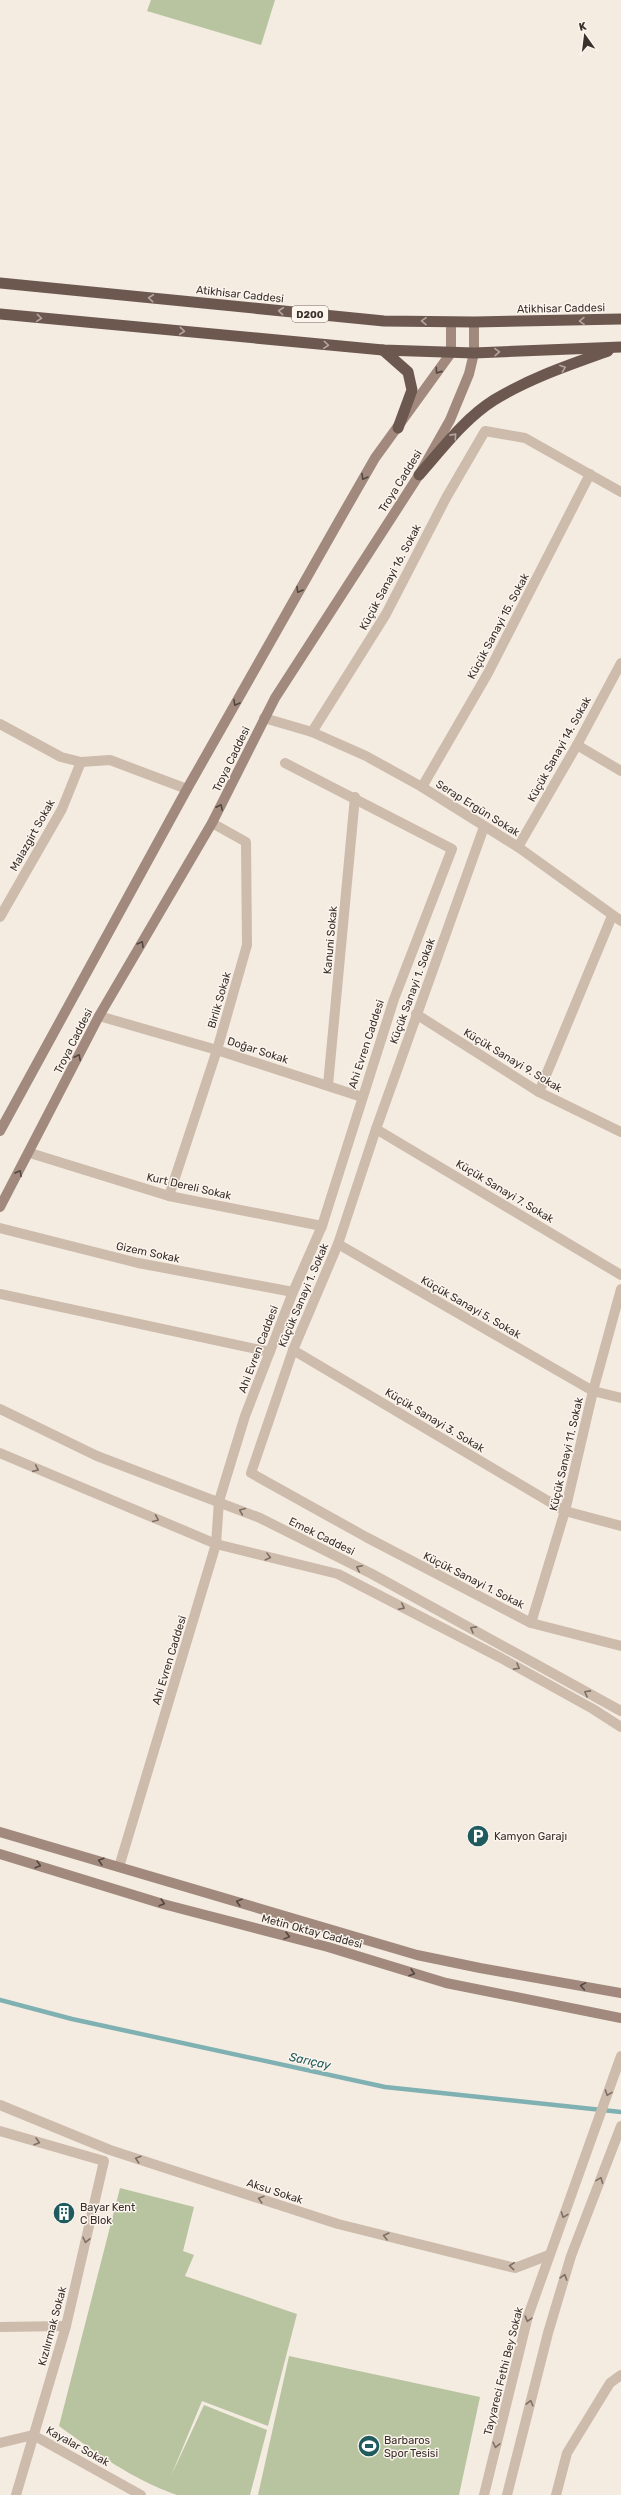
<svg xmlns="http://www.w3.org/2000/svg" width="621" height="2495" viewBox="0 0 621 2495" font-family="Rubik,sans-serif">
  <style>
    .green { fill: #b8c4a0 }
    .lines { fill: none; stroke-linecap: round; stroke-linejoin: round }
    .stream { stroke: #7fb0b2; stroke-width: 4.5 }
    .minor { stroke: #cdbbac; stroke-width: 10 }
    .secondary { stroke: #a18a7d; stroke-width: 10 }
    .trunk { stroke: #6c584f; stroke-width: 11 }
    .oneway { stroke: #b4a69e }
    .oneway2 { stroke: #544640 }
    .oneway3 { stroke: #7d6f65 }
    .labels { text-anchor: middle; stroke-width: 3; stroke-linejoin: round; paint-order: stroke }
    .shield { fill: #fbf5ee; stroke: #756b66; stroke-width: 1 }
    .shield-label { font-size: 10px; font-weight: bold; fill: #3b302b }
    .street-label { font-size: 11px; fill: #3b302b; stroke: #fbf5ee }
    .poi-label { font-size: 11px; fill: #3b302b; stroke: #fbf5ee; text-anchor: start }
    .water-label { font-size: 12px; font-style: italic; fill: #1f5a5e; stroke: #fbf5ee }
  </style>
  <rect width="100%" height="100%" fill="#f4ebe1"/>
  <g class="green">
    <path d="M151,0h124l-14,45 -114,-34z"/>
    <path d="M120,2188l74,19 -11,44 11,4 -9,21 112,38 -29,112 -66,-25 -31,75 33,-71 63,25 -17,65h-73c-44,-15 -82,-43 -118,-69z"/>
    <path d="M289,2356l191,41 -21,98h-201z"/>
  </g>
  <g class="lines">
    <path class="stream" d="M0,2000l72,19 313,68 236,25"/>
    <g class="minor">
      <path d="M264,718l48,14 54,24 56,31 96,60 103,74"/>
      <path d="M0,724l61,33 20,5 29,-2 77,29"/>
      <path d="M312,732l74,-118 60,-116 39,-67 40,7 96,54"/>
      <path d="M577,745l44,26"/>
      <path d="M422,787l66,-114 102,-199"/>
      <path d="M484,827l-108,302 -38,115 -45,106 -42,123 115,64 165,86 90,23"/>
      <path d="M518,847l59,-102 44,-82"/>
      <path d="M0,917l62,-108 19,-47"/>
      <path d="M416,1014l123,78 82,40"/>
      <path d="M99,1016l118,34 145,47"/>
      <path d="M328,1085l27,-288"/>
      <path d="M539,1092l73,-176"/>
      <path d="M376,1129l245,146"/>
      <path d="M30,1153l139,43 153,30"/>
      <path d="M169,1196l48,-146 30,-105 -1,-103 -34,-19"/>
      <path d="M0,1228l138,35 155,29"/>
      <path d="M338,1244l255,147 28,7"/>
      <path d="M0,1294l270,58"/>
      <path d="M293,1350l272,161 56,15"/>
      <path d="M0,1409l97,47 163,62 112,56 249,137"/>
      <path d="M0,1453l216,91 122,30 163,84 92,51 28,18"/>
      <path d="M531,1623l34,-112 28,-120 28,-102"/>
      <path d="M119,1867l97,-323 3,-43 26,-85 48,-124 29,-66 72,-227 58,-150 -167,-86"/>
      <path d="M0,2105l110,45 228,74 177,44 34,-13"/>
      <path d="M0,2131l104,30 -38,165 -50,169"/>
      <path d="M0,2327l66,-1"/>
      <path d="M0,2443l33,-8 108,60"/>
      <path d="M484,2495l44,-179 93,-260"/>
      <path d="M507,2495l41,-162 23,-77 50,-130"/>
      <path d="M556,2495l11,-42 43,-70 11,-8"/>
    </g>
    <g class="secondary">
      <path d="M0,1131l187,-342 153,-270 35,-61 76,-105v-31"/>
      <path d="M0,1207l99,-191 113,-193 63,-125 144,-223 31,-55 19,-46 5,-21v-31"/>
      <path d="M0,1832l417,123 63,13 141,25"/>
      <path d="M0,1854l163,50 165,43 118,36 175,35"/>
    </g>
    <g class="trunk">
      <path d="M0,283l384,38 90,1 147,-3"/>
      <path d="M0,314l383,36 91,3 147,-6"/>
      <path d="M383,350l25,22 4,18 -14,38"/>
      <path d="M419,475c23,-26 45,-56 75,-75 36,-22 75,-35 114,-49"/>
    </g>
  </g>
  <defs><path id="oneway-chevron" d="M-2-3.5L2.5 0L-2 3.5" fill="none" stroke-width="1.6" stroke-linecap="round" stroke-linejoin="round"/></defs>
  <g class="oneway">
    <use href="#oneway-chevron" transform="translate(151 298) rotate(-174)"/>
    <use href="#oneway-chevron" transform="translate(281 311) rotate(-174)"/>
    <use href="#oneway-chevron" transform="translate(39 318) rotate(5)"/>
    <use href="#oneway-chevron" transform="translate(424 321) rotate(-179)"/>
    <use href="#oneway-chevron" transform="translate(582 321) rotate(179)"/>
    <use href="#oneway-chevron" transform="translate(182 331) rotate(5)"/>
    <use href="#oneway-chevron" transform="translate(326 345) rotate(5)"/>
    <use href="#oneway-chevron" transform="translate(497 352) rotate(-2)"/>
    <use href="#oneway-chevron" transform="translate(563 368) rotate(-20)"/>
    <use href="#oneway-chevron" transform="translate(454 436) rotate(-48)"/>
  </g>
  <g class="oneway2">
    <use href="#oneway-chevron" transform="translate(438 371) rotate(125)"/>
    <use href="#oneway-chevron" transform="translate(364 477) rotate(120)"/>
    <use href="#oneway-chevron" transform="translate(299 590) rotate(120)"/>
    <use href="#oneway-chevron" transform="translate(236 703) rotate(119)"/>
    <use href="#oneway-chevron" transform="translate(220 807) rotate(-64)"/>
    <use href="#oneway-chevron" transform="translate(141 944) rotate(-60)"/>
    <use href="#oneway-chevron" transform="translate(78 1057) rotate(-63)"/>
    <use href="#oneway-chevron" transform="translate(19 1173) rotate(-61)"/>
    <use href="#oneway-chevron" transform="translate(101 1861) rotate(-164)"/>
    <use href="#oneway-chevron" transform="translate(38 1865) rotate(16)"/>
    <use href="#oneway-chevron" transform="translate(239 1902) rotate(-164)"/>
    <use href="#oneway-chevron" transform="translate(162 1903) rotate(16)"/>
    <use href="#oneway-chevron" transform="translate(287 1936) rotate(15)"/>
    <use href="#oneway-chevron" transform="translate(412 1973) rotate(17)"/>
    <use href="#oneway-chevron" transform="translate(583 1986) rotate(-170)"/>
  </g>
  <g class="oneway3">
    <use href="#oneway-chevron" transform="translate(36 1469) rotate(24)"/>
    <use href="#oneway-chevron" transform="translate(242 1511) rotate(-157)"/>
    <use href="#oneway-chevron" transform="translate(156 1519) rotate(23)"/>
    <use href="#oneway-chevron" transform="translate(268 1557) rotate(14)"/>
    <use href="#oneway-chevron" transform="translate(359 1568) rotate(-154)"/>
    <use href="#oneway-chevron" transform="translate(402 1607) rotate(27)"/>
    <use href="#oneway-chevron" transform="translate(473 1629) rotate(-151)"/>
    <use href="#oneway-chevron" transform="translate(517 1667) rotate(29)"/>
    <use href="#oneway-chevron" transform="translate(587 1693) rotate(-151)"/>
    <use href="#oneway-chevron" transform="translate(608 2093) rotate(110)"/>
    <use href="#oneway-chevron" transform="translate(37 2142) rotate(16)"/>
    <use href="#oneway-chevron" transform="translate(138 2159) rotate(-162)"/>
    <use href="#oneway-chevron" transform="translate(600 2180) rotate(-69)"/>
    <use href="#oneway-chevron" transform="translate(261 2199) rotate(-162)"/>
    <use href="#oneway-chevron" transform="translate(564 2215) rotate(110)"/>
    <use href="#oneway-chevron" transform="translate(386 2236) rotate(-166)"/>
    <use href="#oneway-chevron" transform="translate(86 2240) rotate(103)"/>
    <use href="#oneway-chevron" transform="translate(512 2266) rotate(-175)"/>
    <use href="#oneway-chevron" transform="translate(564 2277) rotate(-73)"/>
    <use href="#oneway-chevron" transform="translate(528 2319) rotate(106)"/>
    <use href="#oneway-chevron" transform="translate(530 2403) rotate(-76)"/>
    <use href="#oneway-chevron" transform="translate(496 2445) rotate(103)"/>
  </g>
  <defs>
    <g id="parking-disc" transform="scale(1.15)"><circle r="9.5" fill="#1f5a5e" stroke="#fbf5ee"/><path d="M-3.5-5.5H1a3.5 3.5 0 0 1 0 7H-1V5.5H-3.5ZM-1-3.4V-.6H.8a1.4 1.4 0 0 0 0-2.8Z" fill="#fff"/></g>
    <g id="building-disc" transform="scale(1.15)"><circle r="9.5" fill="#1f5a5e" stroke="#fbf5ee"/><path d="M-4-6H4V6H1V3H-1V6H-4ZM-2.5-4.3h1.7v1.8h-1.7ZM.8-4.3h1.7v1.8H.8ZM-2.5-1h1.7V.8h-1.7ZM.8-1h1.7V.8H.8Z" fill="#fff"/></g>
    <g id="stadium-disc" transform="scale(1.15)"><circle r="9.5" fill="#1f5a5e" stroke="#fbf5ee"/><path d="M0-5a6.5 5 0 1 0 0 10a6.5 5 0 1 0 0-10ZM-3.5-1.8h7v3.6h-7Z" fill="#fff"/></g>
  </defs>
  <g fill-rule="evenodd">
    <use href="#parking-disc" x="478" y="1836"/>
    <use href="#building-disc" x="64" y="2213"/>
    <use href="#stadium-disc" x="369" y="2446"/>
  </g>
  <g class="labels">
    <rect class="shield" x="292" y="306" width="36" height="16" rx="3"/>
    <g class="shield-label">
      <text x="310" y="318">D200</text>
    </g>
    <g class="street-label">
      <text transform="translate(240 294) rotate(6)" y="4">Atikhisar Caddesi</text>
      <text transform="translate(561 308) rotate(-1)" y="4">Atikhisar Caddesi</text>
      <text transform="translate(400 481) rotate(-58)" y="4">Troya Caddesi</text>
      <text transform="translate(390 577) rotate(-62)" y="4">Küçük Sanayi 16. Sokak</text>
      <text transform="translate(498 626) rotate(-62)" y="4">Küçük Sanayi 15. Sokak</text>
      <text transform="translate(559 749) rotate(-61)" y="4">Küçük Sanayi 14. Sokak</text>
      <text transform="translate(231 759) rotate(-64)" y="4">Troya Caddesi</text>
      <text transform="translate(478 808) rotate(32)" y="4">Serap Ergün Sokak</text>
      <text transform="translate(32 835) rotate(-61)" y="4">Malazgirt Sokak</text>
      <text transform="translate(330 940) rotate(-85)" y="4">Kanuni Sokak</text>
      <text transform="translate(412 991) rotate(-70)" y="4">Küçük Sanayi 1. Sokak</text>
      <text transform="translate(219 1000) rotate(-74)" y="4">Birlik Sokak</text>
      <text transform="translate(73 1041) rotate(-63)" y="4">Troya Caddesi</text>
      <text transform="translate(366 1044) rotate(-72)" y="4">Ahi Evren Caddesi</text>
      <text transform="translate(258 1050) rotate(18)" y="4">Doğar Sokak</text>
      <text transform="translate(513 1060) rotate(31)" y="4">Küçük Sanayi 9. Sokak</text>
      <text transform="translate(189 1186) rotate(13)" y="4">Kurt Dereli Sokak</text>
      <text transform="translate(505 1191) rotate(31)" y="4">Küçük Sanayi 7. Sokak</text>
      <text transform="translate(148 1252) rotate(12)" y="4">Gizem Sokak</text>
      <text transform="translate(303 1295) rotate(-67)" y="4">Küçük Sanayi 1. Sokak</text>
      <text transform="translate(471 1307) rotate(30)" y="4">Küçük Sanayi 5. Sokak</text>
      <text transform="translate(258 1349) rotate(-69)" y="4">Ahi Evren Caddesi</text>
      <text transform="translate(435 1420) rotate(31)" y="4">Küçük Sanayi 3. Sokak</text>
      <text transform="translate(566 1454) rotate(-77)" y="4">Küçük Sanayi 11. Sokak</text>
      <text transform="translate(322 1536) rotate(26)" y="4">Emek Caddesi</text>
      <text transform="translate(474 1580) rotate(27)" y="4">Küçük Sanayi 1. Sokak</text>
      <text transform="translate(169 1660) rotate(-73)" y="4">Ahi Evren Caddesi</text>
      <text transform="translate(312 1931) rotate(15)" y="4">Metin Oktay Caddesi</text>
      <text transform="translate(275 2191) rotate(18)" y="4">Aksu Sokak</text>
      <text transform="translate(52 2326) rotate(-75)" y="4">Kızılırmak Sokak</text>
      <text transform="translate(503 2371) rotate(-76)" y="4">Tayyareci Fethi Bey Sokak</text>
      <text transform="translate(78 2446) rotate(29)" y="4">Kayalar Sokak</text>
    </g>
    <g class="poi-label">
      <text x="494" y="1840">Kamyon Garajı</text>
      <text x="80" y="2211">Bayar Kent<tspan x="80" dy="13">C Blok</tspan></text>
      <text x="384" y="2444">Barbaros<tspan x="384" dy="13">Spor Tesisi</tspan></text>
    </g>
    <g class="water-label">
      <text transform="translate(310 2061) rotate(12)" y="4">Sarıçay</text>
    </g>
  </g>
  <g transform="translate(585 36) rotate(346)" stroke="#fbf5ee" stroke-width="3" paint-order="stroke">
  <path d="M0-3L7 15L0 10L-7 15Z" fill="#3b302b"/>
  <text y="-6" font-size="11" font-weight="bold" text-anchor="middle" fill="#3b302b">K</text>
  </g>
</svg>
